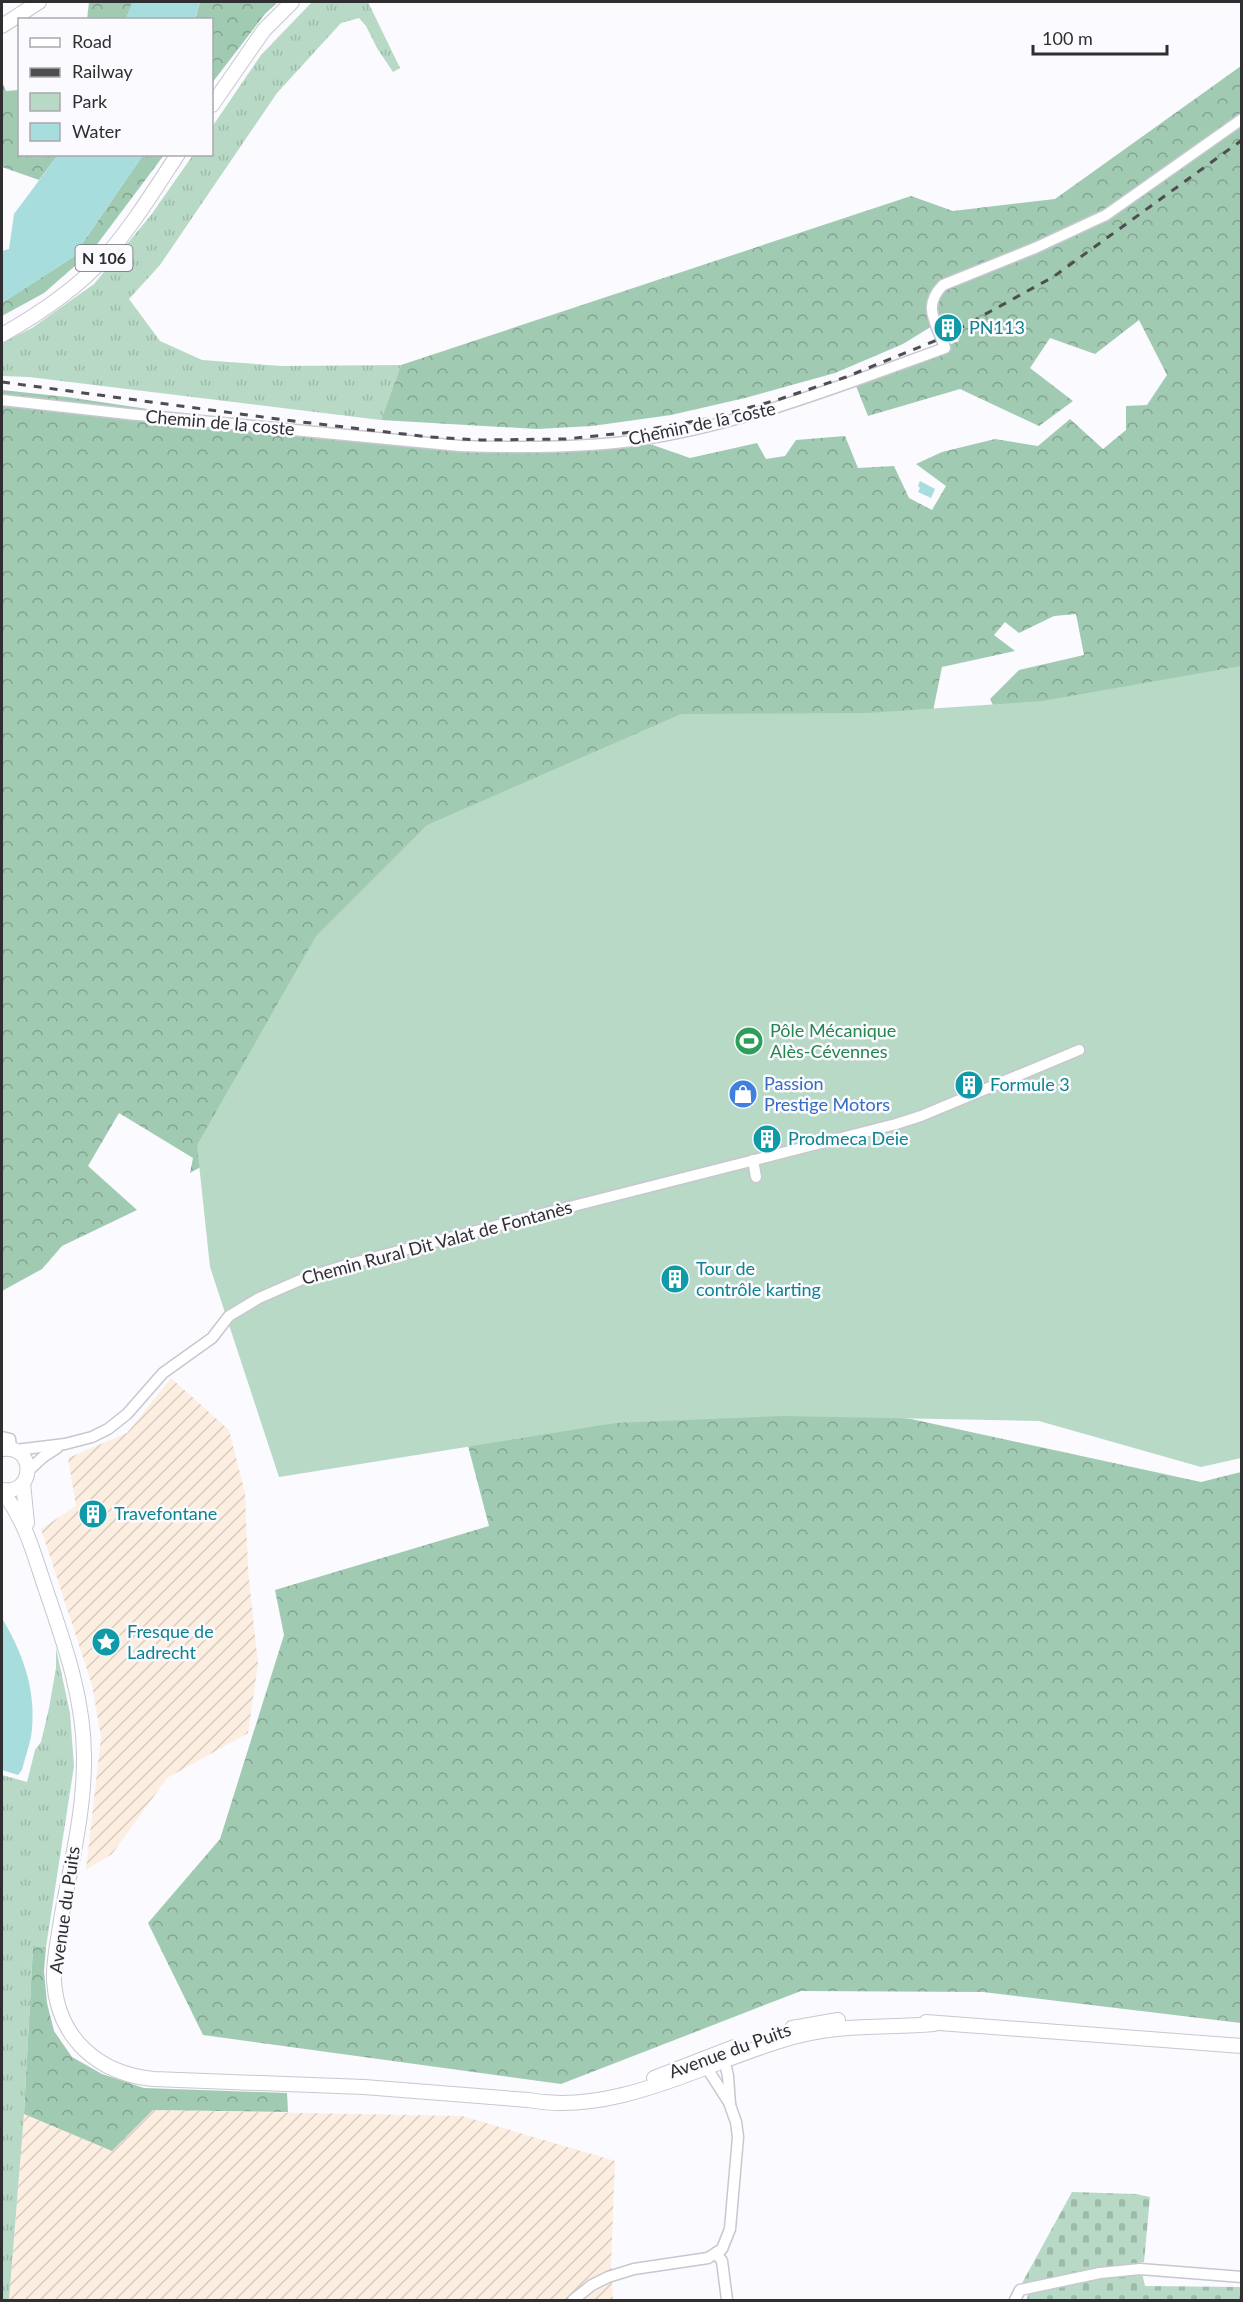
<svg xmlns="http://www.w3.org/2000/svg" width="1243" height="2302" viewBox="0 0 1243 2302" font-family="Lato,sans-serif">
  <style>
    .industrial { fill: url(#industrial-furrows) }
    .grass { fill: url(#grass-tufts) }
    .forest { fill: url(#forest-crowns) }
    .cemetery { fill: url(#cemetery-stones) }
    .park { fill: #b7d9c5 }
    .water { fill: #a8dddd }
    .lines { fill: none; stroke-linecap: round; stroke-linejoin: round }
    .minor-casing { stroke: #c7c7cf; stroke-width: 13 }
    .major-casing { stroke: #c7c7cf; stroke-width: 16 }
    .minor { stroke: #fff; stroke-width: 10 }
    .major { stroke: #fff; stroke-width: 14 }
    .rail { stroke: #4e4e51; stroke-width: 3; stroke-dasharray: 8 8; stroke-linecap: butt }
    .labels { text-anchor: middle; stroke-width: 5; stroke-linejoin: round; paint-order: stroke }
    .shield { fill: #fafaff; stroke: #6c6c70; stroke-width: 1.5 }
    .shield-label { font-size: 16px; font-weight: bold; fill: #2f2f32 }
    .culture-label { font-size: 18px; fill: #0d838f; stroke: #fafaff; text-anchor: start }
    .street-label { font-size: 18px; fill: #2f2f32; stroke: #fafaff }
    .leisure-label { font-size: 18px; fill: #27864d; stroke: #fafaff; text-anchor: start }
    .shop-label { font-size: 18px; fill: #366cbe; stroke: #fafaff; text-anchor: start }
  </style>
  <defs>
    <pattern id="industrial-furrows" width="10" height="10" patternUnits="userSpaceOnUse" patternTransform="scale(1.5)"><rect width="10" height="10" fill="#fceee0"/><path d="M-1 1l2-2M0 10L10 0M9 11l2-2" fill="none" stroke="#d8ccc1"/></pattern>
    <pattern id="grass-tufts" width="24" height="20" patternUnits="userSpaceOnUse" patternTransform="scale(1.5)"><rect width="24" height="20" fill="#b7d9c5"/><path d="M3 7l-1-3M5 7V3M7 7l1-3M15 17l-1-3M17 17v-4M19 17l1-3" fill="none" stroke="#9ebbaa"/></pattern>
    <pattern id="forest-crowns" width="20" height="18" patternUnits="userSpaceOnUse" patternTransform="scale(1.5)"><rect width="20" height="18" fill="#a1cab2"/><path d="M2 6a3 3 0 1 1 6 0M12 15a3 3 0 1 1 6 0" fill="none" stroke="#84a491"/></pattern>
    <pattern id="cemetery-stones" width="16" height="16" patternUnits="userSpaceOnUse" patternTransform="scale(1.5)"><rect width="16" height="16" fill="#b7d9c5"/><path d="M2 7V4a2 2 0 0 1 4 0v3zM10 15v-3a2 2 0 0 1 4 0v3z" fill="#9ebbaa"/></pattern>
  </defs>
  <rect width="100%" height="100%" fill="#fafaff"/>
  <g class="industrial">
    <path d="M171,1378l58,52 16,63 3,77 10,94 -10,69 -81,45 -55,76 -26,16 15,-133 -9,-52 -51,-156 35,-23 -8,-48 59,-25z"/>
    <path d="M153,2110l309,6 153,45 -4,105 2,34h-604l15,-186 88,37z"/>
  </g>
  <g class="grass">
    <path d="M312,2h56l32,66 -7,4 -16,-24 -11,-22 -7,-8 -18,5 -64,70 -117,172 -31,34 31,42 42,19 79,6 120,-1 -20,55 -352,-43 -27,-1v-33l30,-15 62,-44 57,-69 42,-60 19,-1v-27l49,-72z"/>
    <path d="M56,1648l14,65 4,53 -28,181 -13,-1 -9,168 -15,186h-7v-525l25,7 8,-32 6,-8 8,-34 7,-40z"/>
  </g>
  <g class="forest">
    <path d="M89,2h44l-7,17 -39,1z"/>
    <path d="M200,2h78l-13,12 -53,69v-63h-17z"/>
    <path d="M1241,66v662l-245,-17 -6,-12 29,-29 65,-15 -8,-41 -22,2 -35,17 -14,-11 -11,13 21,16 -73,16 -10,49 -710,439 -32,18 3,-15 -74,-45 -31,53 49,44 -75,36 -20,23 -40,22v-901l65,7 128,19 265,30 190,-2 40,14 67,-15 9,16 19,-3 11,-16 49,-4 13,32 36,-2 15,32 23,12 14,-24 -30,-22 26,-12 53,-13 43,7 32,-27 33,30 23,-19v-24l21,-1 20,-30 -28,-55 -44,34 -45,-16 -20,30 43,33 -34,25 -79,-37 -92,27 -14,-35 105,-40 -9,-26 -47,29 -68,29 -90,25 -74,17 -79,11 -55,3 -156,-9 20,-55 510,-169 42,15 102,-12z"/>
    <path d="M2,82l4,9 13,-1 1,64 38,1 -19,25 -37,-13z"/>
    <path d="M143,155h21l-72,96 -48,42 -42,23v-13l71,-46z"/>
    <path d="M707,1392l204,27 290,63 40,-10v551l-258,-31 -182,-1 -240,93 -358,-49 -55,-112 72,-84 64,-204 -9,-45 214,-64 -27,-103z"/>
    <path d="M33,1946l13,1 -2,24 3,32 7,28 18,26 30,17 42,14 143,5 1,19 -135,-2 -41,41 -88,-37z"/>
  </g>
  <g class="cemetery">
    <path d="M1072,2192l64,2 14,3 -6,65 -47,6 -76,17z"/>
    <path d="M1142,2273l3,13 96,1v13h-214l1,-7 74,-16z"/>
  </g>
  <path class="park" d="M1241,666v792l-40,9 -162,-46 -258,-5 -165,7 -337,54 -69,-210 -13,-122 119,-209 111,-111 254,-111 186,-1 175,-12z"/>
  <g class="water">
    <path d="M132,2h68l-5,17h-69z"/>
    <path d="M58,155h85l-70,102 -71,46v-52l7,-2 5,-35z"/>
    <path d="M920,481l15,8 -4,9 -13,-6 2,-4 -2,-2z"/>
    <path d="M2,1618c20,34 34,70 30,111 -1,13 -7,28 -10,41l-4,5 -16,-5z"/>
  </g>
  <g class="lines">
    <g class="minor-casing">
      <g id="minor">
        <path d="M2,400l126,14 332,32c56,2 116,2 172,-5 108,-15 211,-56 313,-93 -8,-25 -24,-41 -2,-63l92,-37 71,-33 136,-96"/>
        <path d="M753,1160l3,17"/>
        <path d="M2,1437l8,2 1,9"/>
        <path d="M16,1450l49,-6 27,-7 16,-8 19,-15 36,-41 49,-35 17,-22 30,-18 46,-20 48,-15 185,-48 358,-91 25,-8 158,-66"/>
        <path d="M28,1471l15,-14 14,-9"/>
        <path d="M703,2062l27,42"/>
        <path d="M716,2253l6,8 5,39"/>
        <path d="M573,2300l19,-15 16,-8 26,-8 74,-11 14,-9 8,-20 8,-92 -2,-15 -6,-17 -2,-29 -5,-21"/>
        <path d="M1015,2300l5,-10 80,-17 40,-4 102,8"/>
      </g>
    </g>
    <g class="major-casing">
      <g id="major">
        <path d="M2,26l37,-24"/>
        <path d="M212,105l52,-75 28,-28"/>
        <path d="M2,335c37,-21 75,-46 103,-78 28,-32 50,-68 73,-103"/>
        <path d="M2,1449c34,-5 34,46 0,41"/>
        <path d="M23,1483l4,40"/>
        <path d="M2,1491c24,30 32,64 44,99 19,55 39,112 38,171 0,51 -13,103 -22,153 -3,21 -9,46 -8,67 4,58 45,93 100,98l210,8 164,13c91,17 184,-42 269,-64 45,-12 92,-8 137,-12"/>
        <path d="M926,2022l316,24"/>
        <path d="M792,2028l46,-8"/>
        <path d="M654,2078l80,-31"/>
      </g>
    </g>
    <use href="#minor" class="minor"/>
    <use href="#major" class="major"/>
    <path class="rail" d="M2,382l283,38 144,17 52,3 85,-1 67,-7 74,-13 70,-19 69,-23 96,-39 111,-61 189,-137"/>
  </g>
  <defs>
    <g id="building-disc" transform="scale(1.5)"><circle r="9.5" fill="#0f9aa8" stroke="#fafaff"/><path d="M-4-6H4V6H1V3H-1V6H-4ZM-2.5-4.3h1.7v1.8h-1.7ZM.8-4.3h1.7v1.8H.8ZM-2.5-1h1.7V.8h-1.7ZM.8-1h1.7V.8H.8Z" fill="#fff"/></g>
    <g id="stadium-disc" transform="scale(1.5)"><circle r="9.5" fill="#2e9e5b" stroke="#fafaff"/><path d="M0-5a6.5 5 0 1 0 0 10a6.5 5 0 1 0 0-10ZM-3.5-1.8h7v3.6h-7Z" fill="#fff"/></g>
    <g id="shop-disc" transform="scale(1.5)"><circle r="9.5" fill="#3f7fe0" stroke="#fafaff"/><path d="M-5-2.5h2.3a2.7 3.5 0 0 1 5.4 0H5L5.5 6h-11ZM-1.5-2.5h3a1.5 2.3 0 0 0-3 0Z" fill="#fff"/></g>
    <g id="sight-disc" transform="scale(1.5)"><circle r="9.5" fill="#0f9aa8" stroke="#fafaff"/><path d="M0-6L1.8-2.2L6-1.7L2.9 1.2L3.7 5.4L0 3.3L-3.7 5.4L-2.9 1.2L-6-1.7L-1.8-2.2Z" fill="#fff"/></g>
  </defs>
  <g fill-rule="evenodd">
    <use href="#building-disc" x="948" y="328"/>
    <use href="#stadium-disc" x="749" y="1041"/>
    <use href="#building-disc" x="969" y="1085"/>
    <use href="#shop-disc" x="743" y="1094"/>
    <use href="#building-disc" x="767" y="1139"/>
    <use href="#building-disc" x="675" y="1279"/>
    <use href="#building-disc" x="93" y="1514"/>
    <use href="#sight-disc" x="106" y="1642"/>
  </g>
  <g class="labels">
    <rect class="shield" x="75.5" y="245" width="57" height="26" rx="4.5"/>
    <g class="shield-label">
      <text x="104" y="264">N 106</text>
    </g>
    <g class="culture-label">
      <text x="969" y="334">PN113</text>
      <text x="990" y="1091">Formule 3</text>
      <text x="788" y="1145">Prodmeca Deie</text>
      <text x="696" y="1275">Tour de<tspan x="696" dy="21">contrôle karting</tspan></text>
      <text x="114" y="1520">Travefontane</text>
      <text x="127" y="1638">Fresque de<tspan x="127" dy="21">Ladrecht</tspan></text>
    </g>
    <g class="street-label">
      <text transform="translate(220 423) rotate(5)" y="6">Chemin de la coste</text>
      <text transform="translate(702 424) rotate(-12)" y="6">Chemin de la coste</text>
      <text transform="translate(437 1243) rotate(-15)" y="6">Chemin Rural Dit Valat de Fontanès</text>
      <text transform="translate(65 1910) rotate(-82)" y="6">Avenue du Puits</text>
      <text transform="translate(730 2051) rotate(-20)" y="6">Avenue du Puits</text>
    </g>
    <g class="leisure-label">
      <text x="770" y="1037">Pôle Mécanique<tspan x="770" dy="21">Alès-Cévennes</tspan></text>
    </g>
    <g class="shop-label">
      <text x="764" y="1090">Passion<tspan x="764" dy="21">Prestige Motors</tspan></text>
    </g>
  </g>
  <rect width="1243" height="2302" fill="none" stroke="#2f2f32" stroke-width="6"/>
  <rect x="18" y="18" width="195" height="138" fill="#fafaff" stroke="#a9a9ad" stroke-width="1.5"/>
  <rect x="30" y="38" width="30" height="9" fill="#ffffff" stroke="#a9a9ad" stroke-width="1.5"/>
  <text x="72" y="48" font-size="18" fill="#2f2f32">Road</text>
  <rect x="30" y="68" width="30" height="9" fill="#4e4e51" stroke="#a9a9ad" stroke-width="1.5"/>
  <text x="72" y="78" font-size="18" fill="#2f2f32">Railway</text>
  <rect x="30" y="93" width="30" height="18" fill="#b7d9c5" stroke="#a9a9ad" stroke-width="1.5"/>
  <text x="72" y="108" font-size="18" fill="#2f2f32">Park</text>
  <rect x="30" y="123" width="30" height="18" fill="#a8dddd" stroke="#a9a9ad" stroke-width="1.5"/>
  <text x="72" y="138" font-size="18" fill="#2f2f32">Water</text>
  <path d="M1033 45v9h134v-9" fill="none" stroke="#2f2f32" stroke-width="3"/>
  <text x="1042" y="45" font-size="18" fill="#2f2f32" stroke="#fafaff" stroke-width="4.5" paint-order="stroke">100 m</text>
</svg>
